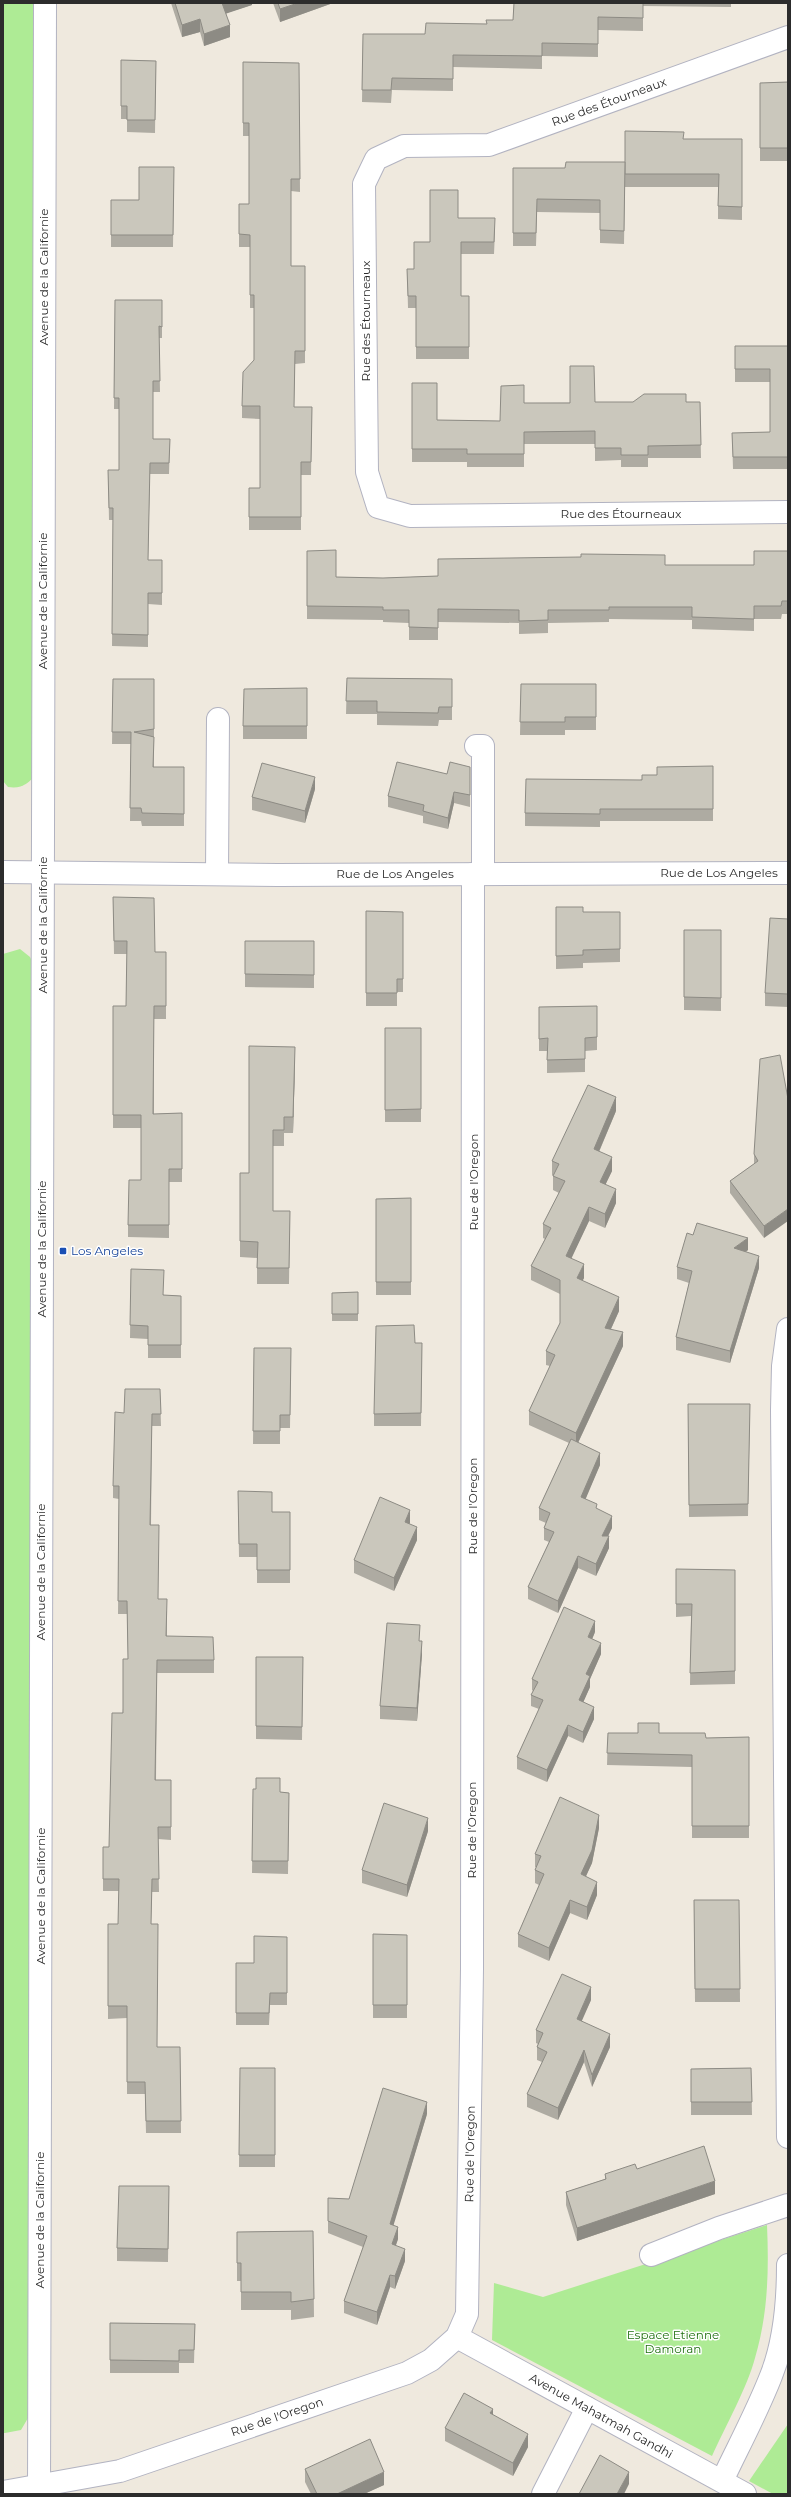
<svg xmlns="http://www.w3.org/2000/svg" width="791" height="2497" viewBox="0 0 791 2497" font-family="Montserrat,sans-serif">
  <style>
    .green { fill: #aeeb95 }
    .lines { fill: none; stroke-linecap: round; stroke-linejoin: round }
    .street-casing { stroke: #b2b3c1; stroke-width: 24 }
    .secondary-casing { stroke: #b2b3c1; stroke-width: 24 }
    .street { stroke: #fff; stroke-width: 22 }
    .secondary { stroke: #fff; stroke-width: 22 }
    .wall { fill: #aeaba2 }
    .shaded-wall { fill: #8d8b84 }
    .building { fill: #cac7bc; stroke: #8d8b84 }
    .transit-dot { fill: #1a4fb4; stroke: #fff; stroke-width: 1.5 }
    .labels { text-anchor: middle; stroke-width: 3; stroke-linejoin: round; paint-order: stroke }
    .street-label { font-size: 12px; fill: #2c2c2c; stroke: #fff }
    .transit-label { font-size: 12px; fill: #164399; stroke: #fff; text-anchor: start }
    .park-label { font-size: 12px; fill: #227313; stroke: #fff }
  </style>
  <rect width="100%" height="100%" fill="#efe9de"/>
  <g class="green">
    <path d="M3,3h31l3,770c-9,11 -15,16 -29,14l-5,-6z"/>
    <path d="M20,949l10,8 4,8 -6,1453 -7,12 -16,3h-2v-1479z"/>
    <path d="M767,2225c2,46 1,89 -12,133 -8,30 -30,69 -43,98l-220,-116 2,-57 49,14z"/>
    <path d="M788,2424v70h-15l-24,-13z"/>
  </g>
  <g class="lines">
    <g class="street-casing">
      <g id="street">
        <path d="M788,37l-299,108 -85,1 -28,13 -12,25 3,288 11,35 32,9 378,-4"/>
        <path d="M476,746h7v128"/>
        <path d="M3,872l275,3 510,-2"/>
        <path d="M217,874l1,-155"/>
        <path d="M788,1329l-5,37 -1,44 6,727"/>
        <path d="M651,2255l68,-27 69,-23"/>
        <path d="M457,2337l288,157"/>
        <path d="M722,2481c16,-34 35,-69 49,-105 14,-35 17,-73 17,-111"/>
        <path d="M3,2492l117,-21 287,-98 24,-13 26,-23 10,-23 5,-345 1,-1095"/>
        <path d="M543,2494l44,-86"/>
      </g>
    </g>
    <g class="secondary-casing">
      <path id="secondary" d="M39,2494l6,-2491"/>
    </g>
    <use href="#street" class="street"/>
    <use href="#secondary" class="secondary"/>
  </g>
  <g class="wall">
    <path d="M171,3h81v2l-26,8 4,24 -26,9 -4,-14 -18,5z"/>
    <path d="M273,3h60l-53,19z"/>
    <path d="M514,3h217v4l-88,-1v25l-45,-1v27l-56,-1v13l-89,-2v24l-61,-1 -1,13 -29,-1 1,-68h62l61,-10 27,-4z"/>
    <path d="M121,60l35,1 -1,72 -28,-1v-13h-6z"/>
    <path d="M243,62l56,1 1,129 -9,-1v75h14v97l-10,1 -1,43h18l-1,68h-10v55h-52v-42h11v-69l-18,-1v-12l12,-46v-52h-4v-61h-11v-43h10v-68h-6z"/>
    <path d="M788,82v79h-28v-78z"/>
    <path d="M684,139h58v81l-24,-1v-32h-93v-9l-1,66 -24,-1v-30l-63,-1 -1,34h-23v-78h52l60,-6z"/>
    <path d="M174,167l-1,80h-62v-47h28z"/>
    <path d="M458,218l37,13 -1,23h-33v42h8v63h-53v-51h-8l-1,-39h7l16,-27z"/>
    <path d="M115,300h47v38h-3l1,54h-7v47h17l-1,35h-19l-2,86h14v45l-14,-1v43l-36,-1 1,-126h-4l-1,-50h11v-61h-5z"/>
    <path d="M735,346h53v123h-55l-1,-36 38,-1v-50h-35z"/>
    <path d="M412,383l25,37 63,1 24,-18 176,-1 1,56h-53v9h-27v-7l-26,1v-17h-71v23h-57v-5h-55z"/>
    <path d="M307,551l29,26 47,1 55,-2 227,-11h89l34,-14v63h-6l-1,5h-27v12l-62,-2v-9l-83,-1v3l-61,1v10l-29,1v-11l-81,-1v18h-29v-17l-26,-1v-2l-76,-1z"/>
    <path d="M347,678l105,1v41h-13l-1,6 -61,-1v-11h-31z"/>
    <path d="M113,679h41v88h30v59h-42l-1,-5h-11l1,-77h-19z"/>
    <path d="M521,684h75v46h-31v5h-45z"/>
    <path d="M307,688v51h-64v-13z"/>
    <path d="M713,766v55h-113v6l-75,-1v-13l132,-38z"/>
    <path d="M470,767v40l-16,-4 -6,26 -25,-6v-7l-35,-9v-11z"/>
    <path d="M315,789l-10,34 -53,-13v-13z"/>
    <path d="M113,897l42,55h11v67h-12v95l28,-1v69h-13v56l-41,-1v-12l13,-45v-52h-28v-122h13l1,-52h-13z"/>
    <path d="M556,907l27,5h37v50l-37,1v5l-27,1z"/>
    <path d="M366,911l37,1v80h-6v14h-31z"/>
    <path d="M788,919v88l-23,-1v-13z"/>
    <path d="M684,930h37v81l-37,-1z"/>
    <path d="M245,941h69v47l-69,-1z"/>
    <path d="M597,1006v44l-12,1v21l-38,1v-22h-8v-44z"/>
    <rect x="385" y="1028" width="36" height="94"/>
    <path d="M780,1055l-16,183 -34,-45v-12l24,-17v-10z"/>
    <path d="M295,1062l-2,71h-9v13h-11v65h17l-1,73h-32v-26l-17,-1v-84h9z"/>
    <path d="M616,1111l-17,41 13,19 -7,14 11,18 -11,25 -16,-7 -18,37 13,20 -2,3 37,30 -8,18 12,17 -45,97 22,22 -15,34 12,10 15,19 -4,8 1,12 -13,28 -18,-8 -20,45 -30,-14v-12l21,-45 -5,-2v-12l2,-5 -7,-3v-12l30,-65 -40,-18v-14l21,-45 -4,-1v-14l14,-28v-29l-29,-14v-14l14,-27 -2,-1v-14l16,-31 -6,-3v-14l-1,-1v-14z"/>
    <path d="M411,1198v97h-35v-96z"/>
    <path d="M748,1250l-2,2 13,16 -29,95 -54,-13v-13l13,-54 -12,-4v-12z"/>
    <path d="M131,1269l33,26 17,1v62h-33v-19l-18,-1z"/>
    <path d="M358,1292v29h-26v-28z"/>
    <path d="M415,1343h7l-1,83h-47v-12z"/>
    <path d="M254,1348h37l-1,80h-10v16h-27z"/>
    <path d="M160,1389l1,37h-9l-1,99 7,74 9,13v24l47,24v13h-57l-1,107h15v60l-13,-1 1,53h-7l-1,32 6,123h23l1,86h-35l-1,-39h-18v-76l-19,1v-95h10l1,-33h-16v-31l6,-13 19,-188 -1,-45h-9l1,-115 -6,-1v-12l11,-73z"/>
    <path d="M688,1404h62l-2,112 -59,1z"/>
    <path d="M238,1491l34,21h18v71h-33v-26h-18z"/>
    <path d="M410,1524l7,16 -23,51 -40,-18v-13z"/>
    <path d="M676,1569l59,1v114l-45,1 1,-69 -15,1z"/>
    <path d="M595,1632l-3,7 9,15 -11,25v8l-7,15 11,17 -11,24 -15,-7 -21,46 -30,-13v-12l22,-48 -8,-3v-11l2,-4 -1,-1v-11z"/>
    <path d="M422,1654l-5,67 -37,-2v-13z"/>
    <path d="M256,1657h47l-1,83 -46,-1z"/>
    <path d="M608,1733h51l47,5 43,-1v101h-57v-71l-85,-2z"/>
    <path d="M253,1789l36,4 -1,81 -36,-1z"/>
    <path d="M599,1828l-7,35 -6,13 11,19 -10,25 -17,-7 -21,48 -31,-14v-13l21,-49 -4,-2v-13l1,-3h-1v-13z"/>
    <path d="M428,1831l-21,66 -45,-14v-13z"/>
    <path d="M694,1900h45l1,102h-45z"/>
    <path d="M373,1934l34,1v83h-34z"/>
    <path d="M287,1937v68h-17l-1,20h-33v-62h18z"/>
    <path d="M591,2000l-10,21 29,26 -18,40 -8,-25 -26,58 -31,-13v-13l15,-32 -5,-2v-13l1,-3 -2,-1v-13z"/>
    <path d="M240,2068h35v99h-36z"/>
    <path d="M751,2068l1,47h-61v-46z"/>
    <path d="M427,2114l-34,111 5,14 -2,6 9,16 -10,28 -5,-2 -13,38 -33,-12v-12l19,-54 -35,-14v-35l21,1z"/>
    <path d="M637,2169l78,25 -138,47 -11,-36v-13l39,-13v-5z"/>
    <path d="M169,2186l-1,76 -51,-1v-13z"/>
    <path d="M313,2231l1,86 -23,3v-10h-50v-29h-4v-49z"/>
    <path d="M110,2323l85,1 -1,39h-15v10h-69z"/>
    <path d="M493,2415l35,32 -15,29 -68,-35v-13z"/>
    <path d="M305,2469l79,16 -20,9h-53l-6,-12z"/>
  </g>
  <g class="shaded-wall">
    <path d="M222,3h30v2l-30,10z"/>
    <path d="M298,3h35l-53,19v-13z"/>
    <path d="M200,19v13l-18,5v-12z"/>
    <path d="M230,25v12l-26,9v-12z"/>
    <path d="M315,777v12l-10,34v-12z"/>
    <path d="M454,792v11l-6,26v-11z"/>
    <path d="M295,1047v15l-2,71v-16z"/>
    <path d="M616,1097v14l-22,52v-14z"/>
    <path d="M612,1157v14l-12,25v-14z"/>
    <path d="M616,1189v14l-11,25v-14z"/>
    <path d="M589,1207v14l-23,49v-14z"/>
    <path d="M788,1209v12l-24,17v-12z"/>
    <path d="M748,1238v12l-14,10v-12z"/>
    <path d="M759,1256v12l-29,95v-12z"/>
    <path d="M584,1264v14l-7,14v-14z"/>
    <path d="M619,1297v14l-14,31v-14z"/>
    <path d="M623,1332v14l-47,101v-14z"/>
    <path d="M600,1453v12l-19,45v-13z"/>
    <path d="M410,1510v13l-5,11v-12z"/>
    <path d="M612,1516v12l-10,20v-12z"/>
    <path d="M417,1527v13l-23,51v-13z"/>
    <path d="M609,1536v12l-13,28v-12z"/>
    <path d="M578,1556v12l-20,45v-12z"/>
    <path d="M595,1621v11l-7,17v-12z"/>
    <path d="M422,1641v13l-5,67v-13z"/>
    <path d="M601,1643v11l-11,25v8l-11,25v-12l7,-26z"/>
    <path d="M594,1707v12l-11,24v-11z"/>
    <path d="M568,1725v11l-21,46v-12z"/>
    <path d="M599,1815v13l-7,35 -11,24v-13z"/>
    <path d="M428,1818v13l-21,66v-12z"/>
    <path d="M597,1882v13l-10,25v-13z"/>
    <path d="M570,1900v13l-21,48v-13z"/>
    <path d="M591,1987v13l-14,32v-13z"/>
    <path d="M610,2034v13l-18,40v-12z"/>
    <path d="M584,2050v12l-26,58v-12z"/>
    <path d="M427,2102v12l-37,123v-13z"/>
    <path d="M715,2181v13l-138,47v-13z"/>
    <path d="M398,2227v12l-6,17v-12z"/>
    <path d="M405,2249v12l-10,28v-13z"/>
    <path d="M390,2275v12l-13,38v-13z"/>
    <path d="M493,2409v13l-3,-9z"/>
    <path d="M528,2434v13l-15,29v-13z"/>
    <path d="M384,2472v13l-20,9h-27z"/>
    <path d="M629,2472v12l-5,10h-7z"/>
  </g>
  <g class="building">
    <path d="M175,3h47l8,22 -26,9 -4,-15 -18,6z"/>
    <path d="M278,3h20l-18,6z"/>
    <path d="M514,3h129v15l-45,-1v27l-56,-1v13l-89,-1v24l-61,-1 -1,12h-29l1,-56h62l1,-11 61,1 -1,-4h27z"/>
    <path d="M121,60l35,1 -1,59h-28v-14h-6z"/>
    <path d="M243,62l56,1 1,116h-9v87h14v85h-10l-1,56h18l-1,55h-10v55h-52v-29h11v-82h-18l1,-34 11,-12v-65h-4v-60l-11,-1v-30h10v-81h-6z"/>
    <path d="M788,82v66h-28v-65z"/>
    <path d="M625,131l59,1 -1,7h59v68l-24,-1 1,-32h-94z"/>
    <path d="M566,162h59l-1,69 -24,-1v-30l-63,-1 -1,34h-23v-65h52z"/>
    <path d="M139,167h35l-1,68h-62v-35h28z"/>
    <path d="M430,190h28v28h37l-1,24h-33v54h8v51h-53v-51h-8l-1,-27h7v-27h16z"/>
    <path d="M115,300h47v27l-3,-1 1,55h-7v58h17l-1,24h-19l-2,97h14v33h-14v42l-36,-1 1,-126h-4l-1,-38h11v-72h-5z"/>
    <path d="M735,346h53v111h-55l-1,-24 38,-1v-63h-35z"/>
    <path d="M570,366h24l1,36h38l11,-8h42v8h14l1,43 -53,1v9h-27v-7h-26v-17l-71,1v22h-57v-5h-55v-66h25v37l63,1 1,-35 23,-1v18h46z"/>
    <path d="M336,550v27l47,1 55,-2v-17l143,-2v-3l84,1v10h89v-14h34v50h-6l-1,5h-27v13l-62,-2v-10h-83v3h-61v10l-29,1v-11l-81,-1v19l-29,-1v-17h-26v-3l-76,-1v-55z"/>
    <path d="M347,678l105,1v28h-13l-1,6 -61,-1v-11h-31z"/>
    <path d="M113,679h41v50l-20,3 20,5 -1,30h31v47l-42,-1 -1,-5h-11l1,-76h-19z"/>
    <path d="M521,684h75v33h-31v5h-45z"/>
    <path d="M307,688v38h-64l1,-37z"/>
    <path d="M397,762l50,12 3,-12 20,5v28l-16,-3 -6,26 -25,-7 1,-6 -36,-9z"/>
    <path d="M262,763l53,14 -10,34 -53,-14z"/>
    <path d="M713,766v43h-113v5l-75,-1 1,-34 116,1v-5h15v-8z"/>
    <path d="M113,897l41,1 1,54h11v54h-12l-1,108 29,-1v56h-13v56h-41l1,-45h12v-65h-28v-109h13l1,-65h-13z"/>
    <path d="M556,907h27v5h37v37l-37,1v5l-27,1z"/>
    <path d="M366,911l37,1v67h-6v14h-31z"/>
    <path d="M770,918l18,1v75l-23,-1z"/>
    <path d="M684,930h37v68l-37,-1z"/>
    <path d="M245,941h69v34l-69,-1z"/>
    <path d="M597,1006v31l-12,1v21l-38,1 1,-22 -9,1v-32z"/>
    <path d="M385,1028h36v81l-36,1z"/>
    <path d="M249,1046l46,1 -2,70h-9v13h-11v81h17l-1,57h-32l1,-26 -18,-1v-68h9z"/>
    <path d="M780,1055l8,44v110l-24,17 -34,-45 28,-20 -4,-7 6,-95z"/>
    <path d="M588,1085l28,12 -22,52 18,8 -12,25 16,7 -11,25 -16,-7 -23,49 18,8 -7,14 42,19 -14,31 18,4 -47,101 -47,-22 26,-56 -9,-4 14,-28v-43l-29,-14 20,-38 -8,-4 22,-43 -12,-5 6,-12 -7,-3z"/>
    <path d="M411,1198v84h-35v-83z"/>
    <path d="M697,1223l51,15 -14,10 25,8 -29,95 -54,-14 16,-66 -15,-4 10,-34 6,2z"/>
    <path d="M131,1269l33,1 -1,25 18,1v49h-33v-19l-18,-1z"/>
    <path d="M358,1292v22h-26v-21z"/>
    <path d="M414,1325l1,18h7l-1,70 -47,1 2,-88z"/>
    <path d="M254,1348h37l-1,67h-10v16h-27z"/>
    <path d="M125,1389h35l1,25h-9l-2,111h9l-1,74h9l-1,37 47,1 1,23h-57l-2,120h16v47h-13l1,52h-7l-1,45h7l-1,123h23l1,74h-35l-1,-39h-18v-76h-19v-82h10l1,-45h-16v-32h6l3,-134h11v-54h5l-1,-58h-9l1,-115h-6l2,-74 9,1z"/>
    <path d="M688,1404h62l-2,100 -59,1z"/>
    <path d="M571,1439l29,14 -19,44 16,7 -1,4 16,8 -10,20h7l-13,28 -18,-8 -20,45 -30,-14 26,-55 -10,-4 6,-15 -11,-5z"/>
    <path d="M238,1491l34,1v20h18v58h-33v-26h-18z"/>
    <path d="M380,1497l30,13 -5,12 12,5 -23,51 -40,-18z"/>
    <path d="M676,1569l59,1v101l-45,2 2,-69h-16z"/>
    <path d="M564,1607l31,14 -7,16 13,6 -15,31 4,2 -11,24 15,7 -11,25 -15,-7 -21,45 -30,-13 26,-57 -12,-5 7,-13 -6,-3z"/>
    <path d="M387,1623l33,2 -1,16h3l-5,67 -37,-2z"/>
    <path d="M256,1657h47l-1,70 -46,-1z"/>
    <path d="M638,1723h21v10h46l1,5 43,-1v89h-57v-71l-85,-2 1,-20h30z"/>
    <path d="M256,1778h24v14l9,1 -1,68h-36l1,-72h3z"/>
    <path d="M560,1797l39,18 -7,35 -11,24 16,8 -10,25 -17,-7 -21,48 -31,-14 26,-60 -9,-4 6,-14 -6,-2z"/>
    <path d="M384,1803l44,15 -21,67 -45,-15z"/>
    <path d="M694,1900h45l1,89h-45z"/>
    <path d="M373,1934l34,1v70h-34z"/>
    <path d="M254,1936l33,1v56h-17l-1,20h-33v-50h18z"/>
    <path d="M562,1974l29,13 -14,32 33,15 -18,41 -8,-25 -26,58 -31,-14 20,-42 -10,-5 6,-14 -7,-3z"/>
    <path d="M240,2068h35v87h-36z"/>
    <path d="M751,2068l1,34h-61v-33z"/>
    <path d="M383,2088l44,14 -37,122 8,3 -6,17 13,5 -10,27 -5,-1 -13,37 -33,-11 23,-65 -39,-15v-23l21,1z"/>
    <path d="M704,2146l11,35 -138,47 -11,-36 40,-13 -1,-5 30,-10 2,5z"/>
    <path d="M119,2186h50l-1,63 -51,-1z"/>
    <path d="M313,2231l1,68 -23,3v-10h-50v-29h-4v-31z"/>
    <path d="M110,2323l85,1 -1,26h-15v11l-69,-1z"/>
    <path d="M464,2393l29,16 -3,4 38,21 -15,29 -68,-35z"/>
    <path d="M370,2439l14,33 -47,22h-20l-12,-25z"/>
    <path d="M600,2455l29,17 -12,22h-38z"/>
  </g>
  <rect class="transit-dot" x="59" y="1247" width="8" height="8" rx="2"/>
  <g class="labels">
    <g class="street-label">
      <text transform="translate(609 102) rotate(-20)" y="4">Rue des Étourneaux</text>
      <text transform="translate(44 277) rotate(-90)" y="4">Avenue de la Californie</text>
      <text transform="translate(366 321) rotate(-90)" y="4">Rue des Étourneaux</text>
      <text x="621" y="518">Rue des Étourneaux</text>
      <text transform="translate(43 601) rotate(-90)" y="4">Avenue de la Californie</text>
      <text x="719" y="877">Rue de Los Angeles</text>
      <text x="395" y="878">Rue de Los Angeles</text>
      <text transform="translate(43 925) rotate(-90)" y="4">Avenue de la Californie</text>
      <text transform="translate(474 1182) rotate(-90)" y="4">Rue de l'Oregon</text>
      <text transform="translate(42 1249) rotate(-90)" y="4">Avenue de la Californie</text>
      <text transform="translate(473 1506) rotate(-90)" y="4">Rue de l'Oregon</text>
      <text transform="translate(41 1572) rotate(-90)" y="4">Avenue de la Californie</text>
      <text transform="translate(472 1830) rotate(-90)" y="4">Rue de l'Oregon</text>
      <text transform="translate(41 1896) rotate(-90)" y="4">Avenue de la Californie</text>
      <text transform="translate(470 2154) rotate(-89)" y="4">Rue de l'Oregon</text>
      <text transform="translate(40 2220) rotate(-90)" y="4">Avenue de la Californie</text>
      <text transform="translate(601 2416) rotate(29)" y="4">Avenue Mahatmah Gandhi</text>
      <text transform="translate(277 2417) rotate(-19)" y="4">Rue de l'Oregon</text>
    </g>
    <g class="transit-label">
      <text x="71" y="1255">Los Angeles</text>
    </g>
    <g class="park-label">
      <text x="673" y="2339">Espace Etienne<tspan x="673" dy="14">Damoran</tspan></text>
    </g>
  </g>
  <rect width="791" height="2497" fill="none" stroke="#2c2c2c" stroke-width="8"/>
</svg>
